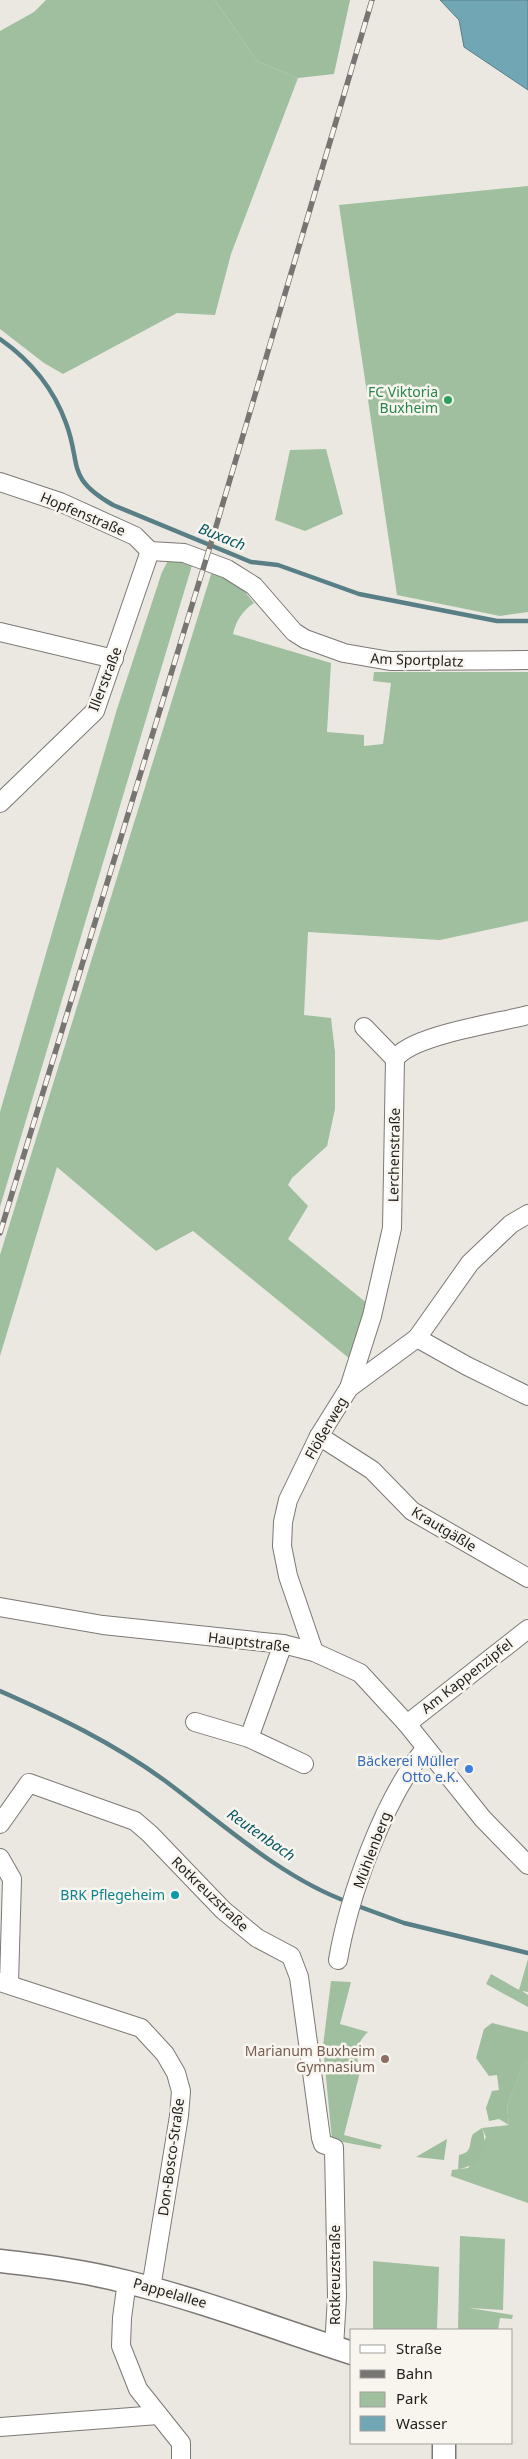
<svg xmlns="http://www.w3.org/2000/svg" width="528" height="2459" viewBox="0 0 528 2459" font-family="'Noto Sans',sans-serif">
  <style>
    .green { fill: #a0bf9f }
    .forest { fill: #9dbd9c }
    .water { fill: #71a7b4; stroke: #587e86 }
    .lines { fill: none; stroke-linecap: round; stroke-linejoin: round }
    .stream { stroke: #587e86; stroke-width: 4.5 }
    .minor-casing { stroke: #7c7974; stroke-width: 20 }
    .tertiary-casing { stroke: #7c7974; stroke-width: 25 }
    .minor { stroke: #fff; stroke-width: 18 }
    .tertiary { stroke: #fff; stroke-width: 22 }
    .rail-casing { stroke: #777571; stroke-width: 5.5 }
    .rail { stroke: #f8f5ef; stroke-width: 4; stroke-dasharray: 11; stroke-linecap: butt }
    .leisure-dot { fill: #2e9e5b; stroke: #f8f5ef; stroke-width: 2 }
    .shop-dot { fill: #3f7fe0; stroke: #f8f5ef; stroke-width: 2 }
    .culture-dot { fill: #0f9aa8; stroke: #f8f5ef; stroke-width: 2 }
    .education-dot { fill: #8d6e63; stroke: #f8f5ef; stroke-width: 2 }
    .labels { text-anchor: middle; stroke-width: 5; stroke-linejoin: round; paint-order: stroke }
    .leisure-label { font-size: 14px; fill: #27864d; stroke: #f8f5ef; text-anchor: end }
    .street-label { font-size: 14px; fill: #1f1e1c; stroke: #f8f5ef }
    .shop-label { font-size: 14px; fill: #366cbe; stroke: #f8f5ef; text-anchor: end }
    .culture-label { font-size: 14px; fill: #0d838f; stroke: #f8f5ef; text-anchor: end }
    .education-label { font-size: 14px; fill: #785e54; stroke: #f8f5ef; text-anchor: end }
    .water-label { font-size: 15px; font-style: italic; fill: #075665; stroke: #f8f5ef }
  </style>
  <rect width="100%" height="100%" fill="#ebe8e2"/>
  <g class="green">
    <path d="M46,0h169l42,61 41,17 -67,176 -16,61 -38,-2 -114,61 -19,-11 -44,-34v-298l34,-19z"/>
    <path d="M528,186v426l-28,4 -103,-21 -58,-390z"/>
    <path d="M326,449l17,65 -38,17 -30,-11 15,-70z"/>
    <path d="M170,557l23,5 -193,645v-95l117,-403 45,-137z"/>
    <path d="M213,568l27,18 14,17c-12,8 -18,18 -21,31l98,29 -4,69 37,3v11l19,-2 8,-61 -18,-2 1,-9h154v249l-88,19 -132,-8 -4,83 27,3 4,34v57l-8,37 -35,32 -4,7 20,21 -20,33 80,65 -18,55 -157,-128 -37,20 -99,-84 -57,189v-101z"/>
    <path d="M528,1959v33l-6,-1 6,4v12l-42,-23 5,-10 28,16z"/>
    <path d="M331,1981l20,1 -11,42 28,8c-11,10 -15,24 -7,36l-17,67 38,10 -2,4 -48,-9 -9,-94z"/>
    <path d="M524,2060l4,2v141l-77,-27 1,-6 16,-2 18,-31 -4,-9 27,-3 -2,-18z"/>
    <path d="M460,2236l45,3 -2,71 -34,-2 44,7 -1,4 -12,-1 -2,12h-40z"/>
    <path d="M373,2261l66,6 -2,63h-64z"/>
  </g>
  <g class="forest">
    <path d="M215,0h135l-16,74 -36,4 -41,-17z"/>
    <path d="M492,2023l36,9v30l-4,-1 -17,46 2,18 -10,-6 -10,2 -3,-13 6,-17 7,-1 -2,-15 -8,1 -13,-18 8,-29z"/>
    <path d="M482,2128c7,18 -3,39 -24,41l1,-14c15,-3 9,-12 14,-21z"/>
    <path d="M447,2139l-3,21 -28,-3z"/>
  </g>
  <path class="water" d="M440,0h88v90l-64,-43 -5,-27z"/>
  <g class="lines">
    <g class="stream">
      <path d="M0,339c30,21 53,48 66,84 16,43 -1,54 47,82l138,57 27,3 81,29 138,27h31"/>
      <path d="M0,1691c57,25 113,52 164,89 58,43 116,97 184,122"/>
      <path d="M355,1905l49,18 124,30"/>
    </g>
    <g class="minor-casing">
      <g id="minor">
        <path d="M0,482l60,20 75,34 15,15 34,2 43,16 27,17 40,46 11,7 39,14 46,8 138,-1"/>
        <path d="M0,632l114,27"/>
        <path d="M0,803l95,-92 55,-160"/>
        <path d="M364,1027l31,32"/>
        <path d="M417,1338l50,28 61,30"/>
        <path d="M349,1388l23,-72 20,-88 3,-169c16,-24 103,-36 133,-44"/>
        <path d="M319,1436l53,34 40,41 116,67"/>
        <path d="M0,1607l103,18 180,19 31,8 46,21 47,51 76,95 45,46"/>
        <path d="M314,1652l-26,-76 -6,-30 1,-24 5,-22 31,-64 30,-48 68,-50 53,-75 41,-39 17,-10"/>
        <path d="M195,1722l54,16 55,26"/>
        <path d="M407,1724l121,-95"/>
        <path d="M249,1738l34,-94"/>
        <path d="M0,1824l29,-41 106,38 15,13 73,76 34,28 34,18 8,21 22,161 2,6 11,4 3,149 -3,50"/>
        <path d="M0,1858l12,21 -3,104"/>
        <path d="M338,1960c11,-64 46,-162 87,-211"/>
        <path d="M0,1982l141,46 24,26 11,19 5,18 -2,25 -28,172"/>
        <path d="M127,2281l-5,37 -1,28 17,43 43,54v16"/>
        <path d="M0,2427l158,-12"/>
      </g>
    </g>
    <g class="tertiary-casing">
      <g id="tertiary">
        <path d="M0,2261c43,5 85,10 127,21 77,19 150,47 225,71"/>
        <path d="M444,2459v-16"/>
      </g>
    </g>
    <use href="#minor" class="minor"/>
    <use href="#tertiary" class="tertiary"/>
    <g class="rail-casing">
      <path id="rail" d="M0,1233l215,-703 157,-530"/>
    </g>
    <use href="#rail" class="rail"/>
  </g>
  <circle class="leisure-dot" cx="448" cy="400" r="5"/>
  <circle class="shop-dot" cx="469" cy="1769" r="5"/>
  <circle class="culture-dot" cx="175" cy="1895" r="5"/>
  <circle class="education-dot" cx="385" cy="2059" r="5"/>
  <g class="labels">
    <g class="leisure-label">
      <text x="438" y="397">FC Viktoria<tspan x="438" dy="16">Buxheim</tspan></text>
    </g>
    <g class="street-label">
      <text transform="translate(83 514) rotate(23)" y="5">Hopfenstraße</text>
      <text transform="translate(417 660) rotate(2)" y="5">Am Sportplatz</text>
      <text transform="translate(105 679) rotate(-69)" y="5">Illerstraße</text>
      <text transform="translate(394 1155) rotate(-89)" y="5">Lerchenstraße</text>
      <text transform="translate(326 1428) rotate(-60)" y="5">Flößerweg</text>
      <text transform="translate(444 1529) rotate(31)" y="5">Krautgäßle</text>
      <text transform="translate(249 1642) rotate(7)" y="5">Hauptstraße</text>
      <text transform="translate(467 1676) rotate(-38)" y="5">Am Kappenzipfel</text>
      <text transform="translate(372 1850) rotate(-69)" y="5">Mühlenberg</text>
      <text transform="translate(210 1894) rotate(44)" y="5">Rotkreuzstraße</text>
      <text transform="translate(171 2157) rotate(-82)" y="5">Don-Bosco-Straße</text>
      <text transform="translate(335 2275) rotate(-90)" y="5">Rotkreuzstraße</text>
      <text transform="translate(170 2293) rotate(16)" y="5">Pappelallee</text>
    </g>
    <g class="shop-label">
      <text x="459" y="1766">Bäckerei Müller<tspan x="459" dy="16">Otto e.K.</tspan></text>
    </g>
    <g class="culture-label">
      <text x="165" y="1900">BRK Pflegeheim</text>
    </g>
    <g class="education-label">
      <text x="375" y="2056">Marianum Buxheim<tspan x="375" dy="16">Gymnasium</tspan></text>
    </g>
    <g class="water-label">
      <text transform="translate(222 537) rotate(22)" y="5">Buxach</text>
      <text transform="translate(261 1835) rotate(35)" y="5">Reutenbach</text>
    </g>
  </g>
  <rect x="350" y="2329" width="162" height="115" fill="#f8f5ef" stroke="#a19f9b"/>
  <rect x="360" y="2345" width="25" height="8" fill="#ffffff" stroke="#a19f9b"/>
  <text x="396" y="2354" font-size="15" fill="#1f1e1c">Straße</text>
  <rect x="360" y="2370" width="25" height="8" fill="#777571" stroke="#a19f9b"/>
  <text x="396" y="2379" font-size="15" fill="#1f1e1c">Bahn</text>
  <rect x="360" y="2392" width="25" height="15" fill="#a0bf9f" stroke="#a19f9b"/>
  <text x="396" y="2404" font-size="15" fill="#1f1e1c">Park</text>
  <rect x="360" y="2416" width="25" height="15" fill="#71a7b4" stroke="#a19f9b"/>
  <text x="396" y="2429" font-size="15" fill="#1f1e1c">Wasser</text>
</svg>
